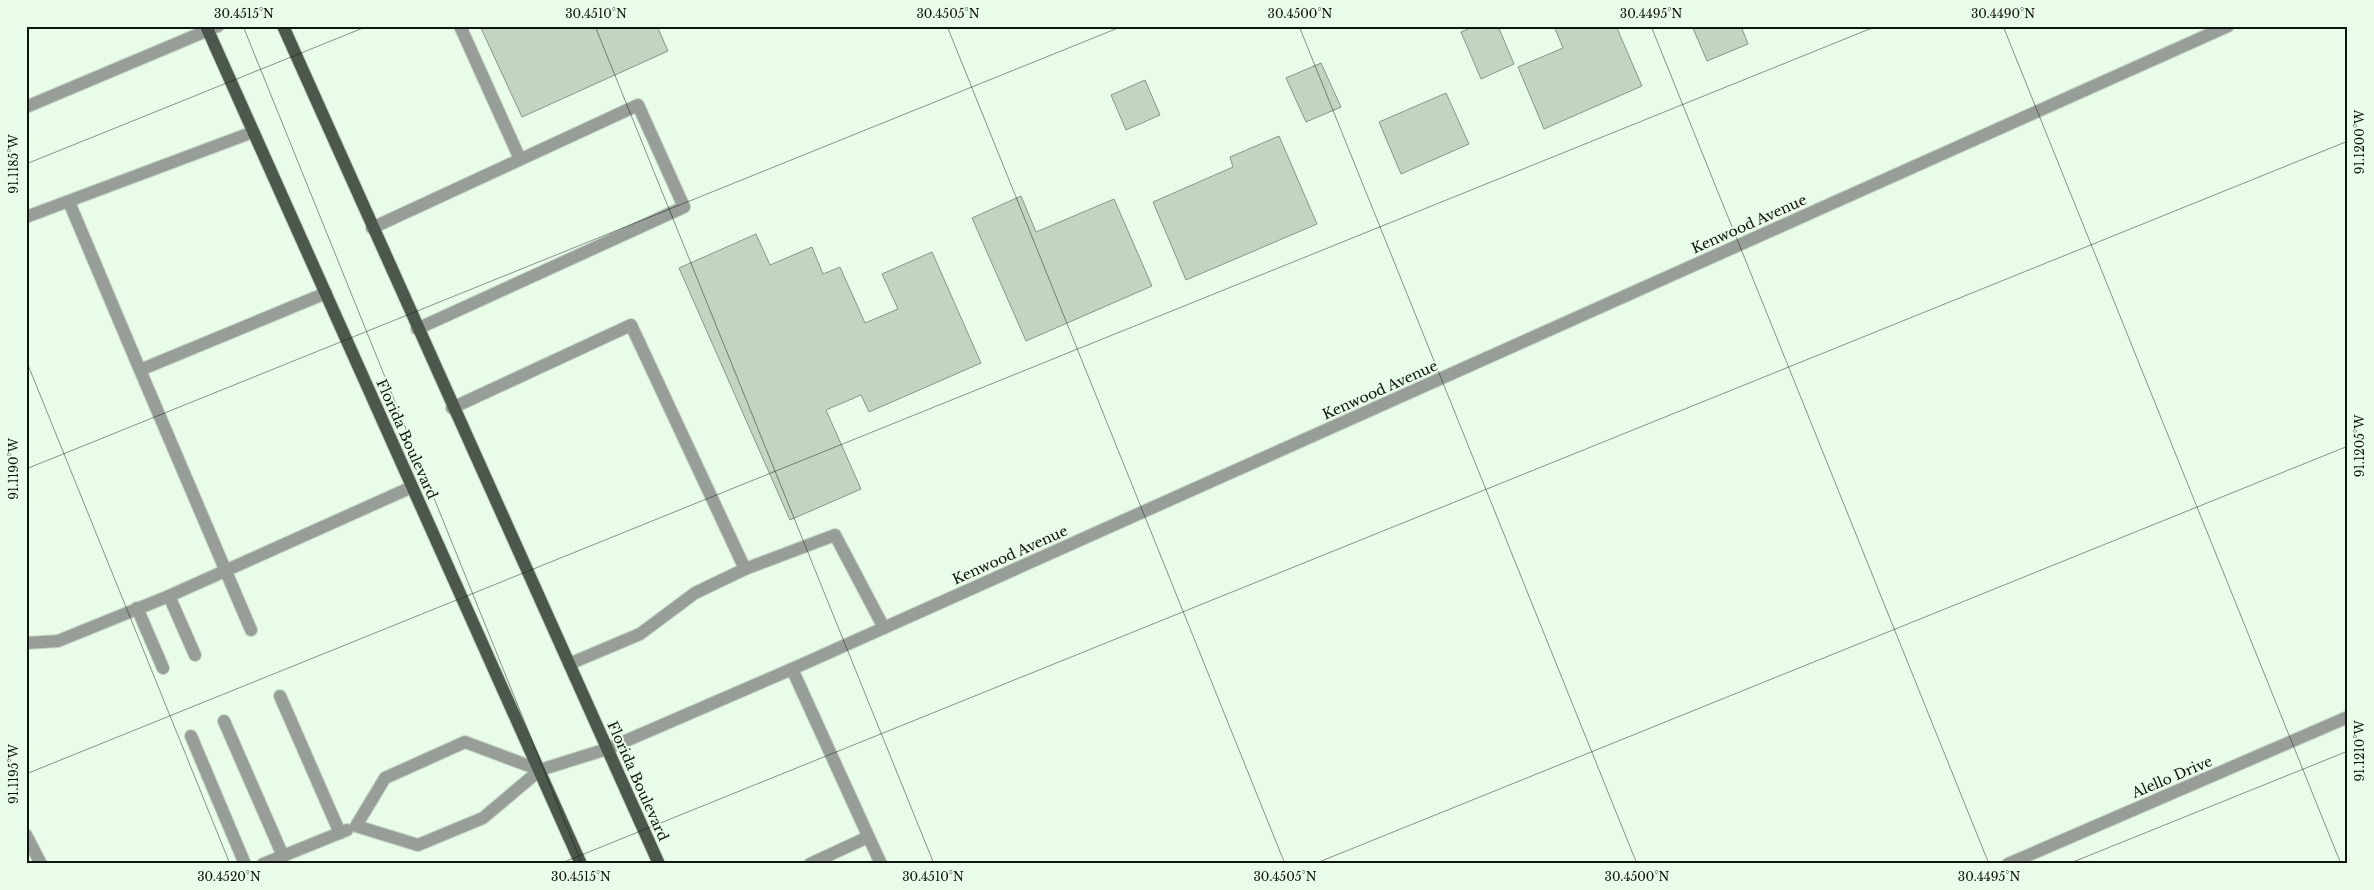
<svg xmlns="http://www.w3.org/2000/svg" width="2374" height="890" viewBox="0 0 2374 890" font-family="'Libre Baskerville',serif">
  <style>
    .building { fill: #c3d4c2; stroke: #869786 }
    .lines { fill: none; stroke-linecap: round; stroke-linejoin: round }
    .service-casing { stroke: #c6d6c6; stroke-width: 14 }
    .minor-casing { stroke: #c6d6c6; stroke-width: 14 }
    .primary-casing { stroke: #c6d6c6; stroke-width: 14 }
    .service { stroke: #979e97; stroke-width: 12 }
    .minor { stroke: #979e97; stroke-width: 12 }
    .primary { stroke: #4b584b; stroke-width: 12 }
    .ticks { fill: none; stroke: #0e140e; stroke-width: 1; stroke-opacity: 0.45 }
    .labels { text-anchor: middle; stroke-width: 4; stroke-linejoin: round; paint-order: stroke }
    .street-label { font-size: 14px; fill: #0e140e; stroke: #e9fbe9 }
    .neatline { fill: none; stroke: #0e140e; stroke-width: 2 }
    .ticks-label { font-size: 12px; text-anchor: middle; fill: #0e140e }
  </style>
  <rect width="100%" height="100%" fill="#e9fbe9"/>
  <g class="building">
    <path d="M480,26h177l11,25 -146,66z"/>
    <path d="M1475,26h23l16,38 -33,15 -20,-47z"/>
    <path d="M1554,26h62l26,60 -98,43 -26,-62 45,-19z"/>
    <path d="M1692,26h49l7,18 -41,17z"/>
    <path d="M1321,63l20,44 -35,15 -20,-44z"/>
    <path d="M1145,80l15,35 -34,15 -15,-35z"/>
    <path d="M1446,93l23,51 -68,30 -22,-52z"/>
    <path d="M1279,136l38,88 -131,56 -33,-78 80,-35 -3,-10z"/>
    <path d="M1021,196l15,36 78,-33 38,87 -126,55 -54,-123z"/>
    <path d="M756,234l14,31 42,-18 11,27 17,-7 25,56 33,-14 -16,-35 50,-22 49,111 -112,49 -8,-17 -35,15 35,79 -71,31 -111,-252z"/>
  </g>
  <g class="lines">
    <g class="service-casing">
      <g id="service">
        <path d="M460,26l60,133"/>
        <path d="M69,202l71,168 186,-77"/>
        <path d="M26,217l227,-85"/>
        <path d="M372,228l266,-123 46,102 -267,122"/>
        <path d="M140,370l111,260"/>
        <path d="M452,408l179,-83 114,244 -50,24 -55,41 -71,30"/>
        <path d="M745,569l90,-34 49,93"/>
        <path d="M169,596l26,59"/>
        <path d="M137,608l26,60"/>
        <path d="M26,643l32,-2 111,-45 243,-109"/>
        <path d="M792,669l89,195"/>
        <path d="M280,696l60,137"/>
        <path d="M224,721l59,135"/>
        <path d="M191,736l54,128"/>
        <path d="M465,742l75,28 -57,48 -65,27 -62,-19 29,-48z"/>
        <path d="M26,835l15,29"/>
        <path d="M263,864l84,-34"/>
        <path d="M810,864l58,-27"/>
      </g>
    </g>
    <g class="minor-casing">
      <g id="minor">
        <path d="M26,107l192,-81"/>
        <path d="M540,770l67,-21 185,-80 1436,-643"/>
        <path d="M2008,864l340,-147"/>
      </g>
    </g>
    <g class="primary-casing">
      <g id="primary">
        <path d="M206,26l375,838"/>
        <path d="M283,26l376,838"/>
      </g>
    </g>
    <use href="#service" class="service"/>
    <use href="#minor" class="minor"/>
    <use href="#primary" class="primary"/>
  </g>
  <path class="ticks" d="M243,26l339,838M595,26l339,838M947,26l338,838M1299,26l338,838M1651,26l338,838M2003,26l338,838M26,164l342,-138M26,360l204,504M26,469l1097,-443M26,774l1851,-748M559,864l1789,-723M1314,864l1034,-418M2068,864l280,-113"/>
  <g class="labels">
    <g class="street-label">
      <text transform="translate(1749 224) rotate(-24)" y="5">Kenwood Avenue</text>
      <text transform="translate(1380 390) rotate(-24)" y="5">Kenwood Avenue</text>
      <text transform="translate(407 439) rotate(66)" y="5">Florida Boulevard</text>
      <text transform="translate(1010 555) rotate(-24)" y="5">Kenwood Avenue</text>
      <text transform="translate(2172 777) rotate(-23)" y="5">Alello Drive</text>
      <text transform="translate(638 781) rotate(66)" y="5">Florida Boulevard</text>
    </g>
  </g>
  <rect width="2374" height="890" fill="none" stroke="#e9fbe9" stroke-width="55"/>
  <rect x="28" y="28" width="2318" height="834" class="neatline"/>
  <g class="ticks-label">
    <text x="244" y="18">30.4515°N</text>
    <text x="596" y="18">30.4510°N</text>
    <text x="948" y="18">30.4505°N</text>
    <text x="1300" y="18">30.4500°N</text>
    <text x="1651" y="18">30.4495°N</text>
    <text x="2003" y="18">30.4490°N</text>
    <text transform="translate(2360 142) rotate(-90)" y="4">91.1200°W</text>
    <text transform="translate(14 164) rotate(-90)" y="4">91.1185°W</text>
    <text transform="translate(2360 446) rotate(-90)" y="4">91.1205°W</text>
    <text transform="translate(14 469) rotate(-90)" y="4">91.1190°W</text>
    <text transform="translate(2360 751) rotate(-90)" y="4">91.1210°W</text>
    <text transform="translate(14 774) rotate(-90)" y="4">91.1195°W</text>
    <text x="229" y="881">30.4520°N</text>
    <text x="581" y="881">30.4515°N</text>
    <text x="933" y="881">30.4510°N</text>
    <text x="1285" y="881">30.4505°N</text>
    <text x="1637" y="881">30.4500°N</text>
    <text x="1989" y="881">30.4495°N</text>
  </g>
</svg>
